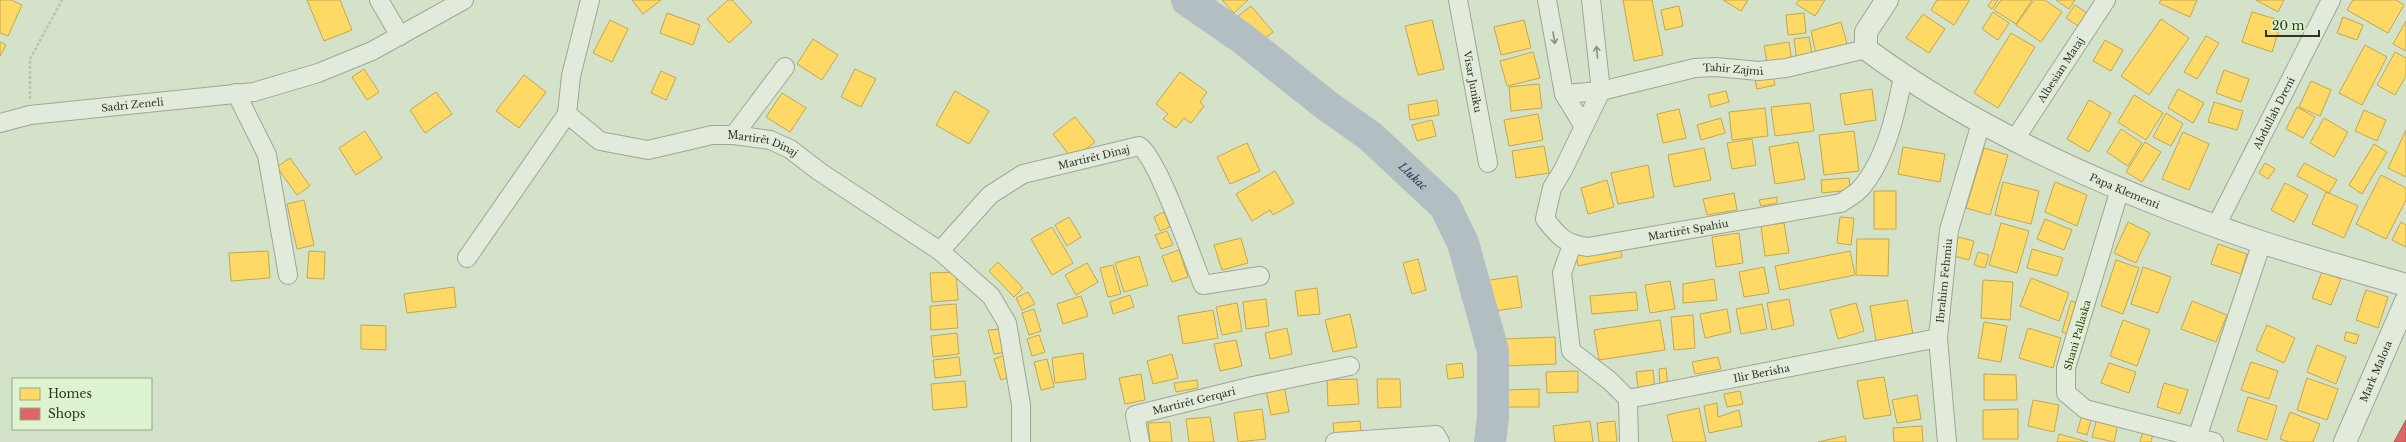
<svg xmlns="http://www.w3.org/2000/svg" width="2406" height="442" viewBox="0 0 2406 442" font-family="'Libre Baskerville',serif">
  <style>
    .homes { fill: #ffd966; stroke: #c0a850 }
    .shops { fill: #e06666; stroke: #aa5750 }
    .lines { fill: none; stroke-linecap: round; stroke-linejoin: round }
    .river { stroke: #b2bec2; stroke-width: 32 }
    .minor-casing { stroke: #9da794; stroke-width: 20 }
    .tertiary-casing { stroke: #9da794; stroke-width: 24 }
    .path { stroke: #bac3b3; stroke-width: 2.5; stroke-dasharray: 3 2; stroke-linecap: butt }
    .minor { stroke: #e2eadc; stroke-width: 18 }
    .tertiary { stroke: #e2eadc; stroke-width: 22 }
    .oneway { stroke: #87907c }
    .labels { text-anchor: middle; stroke-width: 4; stroke-linejoin: round; paint-order: stroke }
    .street-label { font-size: 10px; fill: #2c351d; stroke: #def4d0 }
    .water-label { font-size: 11px; font-style: italic; fill: #2c3355; stroke: #def4d0 }
  </style>
  <rect width="100%" height="100%" fill="#d4e2ca"/>
  <g class="homes">
    <path d="M0,0h11l11,5 -14,31 -8,-3z"/>
    <path d="M307,0h33l12,30 -28,11z"/>
    <path d="M632,0h29l-18,14z"/>
    <path d="M728,0h4l20,22 -23,21 -22,-24z"/>
    <path d="M1222,0h26l-14,13z"/>
    <path d="M1623,0h29l11,55 -29,6z"/>
    <path d="M1723,0h25l-7,11z"/>
    <path d="M1799,0h26l-10,16 -19,-12z"/>
    <path d="M1937,0h32v1l-15,24 -23,-15z"/>
    <path d="M1992,0h6l-6,9 -4,-3z"/>
    <path d="M2001,0h31l-16,24 -22,-14z"/>
    <path d="M2034,0h11l17,12 -21,30 -25,-17z"/>
    <path d="M2056,0h19l-6,9z"/>
    <path d="M2161,0h36l-7,17 -31,-14z"/>
    <path d="M2256,0h28l-6,12z"/>
    <path d="M2353,0h43l8,5 -16,28 -41,-23z"/>
    <path d="M2075,5l13,9 -8,13 -14,-9z"/>
    <path d="M1251,6l22,26 -14,11 -22,-26z"/>
    <path d="M1679,6l4,20 -18,4 -4,-20z"/>
    <path d="M1993,12l16,11 -11,17 -16,-11z"/>
    <path d="M2252,12l30,9 -10,31 -30,-10z"/>
    <path d="M667,13l33,12 -7,20 -33,-12z"/>
    <path d="M1804,13l2,20 -18,2 -2,-20z"/>
    <path d="M1923,14l22,15 -16,24 -23,-15z"/>
    <path d="M2343,17l20,8 -6,15 -20,-7z"/>
    <path d="M2161,19l28,19 -40,57 -28,-19z"/>
    <path d="M610,20l18,9 -16,33 -19,-9z"/>
    <path d="M1432,20l12,49 -26,6 -13,-49z"/>
    <path d="M1524,20l7,28 -30,7 -7,-28z"/>
    <path d="M2406,21v30l-13,-7z"/>
    <path d="M1841,22l7,25 -32,7 -5,-23z"/>
    <path d="M2011,33l24,14 -37,61 -24,-15z"/>
    <path d="M2206,36l13,7 -22,36 -13,-7z"/>
    <path d="M1809,37l4,22 -16,2 -3,-22z"/>
    <path d="M813,39l25,16 -16,25 -25,-16z"/>
    <path d="M2105,40l18,10 -12,21 -18,-10z"/>
    <path d="M0,42l6,3 -6,11z"/>
    <path d="M1789,42l3,21 -24,4 -4,-21z"/>
    <path d="M2365,45l22,12 -25,48 -23,-12z"/>
    <path d="M1533,52l7,26 -33,8 -7,-25z"/>
    <path d="M2395,52l11,6v18l-11,19 -18,-10z"/>
    <path d="M364,69l15,23 -12,8 -15,-23z"/>
    <path d="M855,69l21,10 -15,28 -20,-10z"/>
    <path d="M2224,70l25,9 -8,23 -25,-9z"/>
    <path d="M661,71l15,7 -10,22 -15,-7z"/>
    <path d="M1180,72l27,20 -7,10 4,4 -13,17 -7,-5 -8,10 -13,-9 5,-5 -12,-10z"/>
    <path d="M1772,72l3,13 -18,4 -3,-13z"/>
    <path d="M524,75l22,17 -27,36 -23,-17z"/>
    <path d="M2311,81l20,9 -11,26 -21,-9z"/>
    <path d="M1539,84l3,24 -31,3 -2,-24z"/>
    <path d="M1872,89l4,31 -31,5 -5,-31z"/>
    <path d="M2178,89l26,14 -11,20 -25,-15z"/>
    <path d="M955,91l34,20 -20,33 -33,-19z"/>
    <path d="M1726,91l3,11 -18,5 -3,-12z"/>
    <path d="M436,92l16,22 -27,19 -15,-23z"/>
    <path d="M782,93l24,15 -16,24 -24,-15z"/>
    <path d="M2134,95l29,18 -17,27 -28,-18z"/>
    <path d="M1437,100l2,15 -29,5 -2,-15z"/>
    <path d="M2089,100l22,13 -22,39 -22,-13z"/>
    <path d="M2214,102l29,9 -6,19 -29,-8z"/>
    <path d="M1810,103l4,28 -39,5 -4,-29z"/>
    <path d="M2297,107l18,10 -12,21 -17,-9z"/>
    <path d="M1765,108l3,28 -36,4 -3,-28z"/>
    <path d="M1679,109l7,29 -23,5 -6,-29z"/>
    <path d="M2364,110l22,10 -9,21 -22,-10z"/>
    <path d="M2166,113l17,11 -12,22 -18,-9z"/>
    <path d="M1538,114l5,26 -34,6 -5,-26z"/>
    <path d="M1075,117l20,25 -22,18 -20,-26z"/>
    <path d="M1721,118l4,15 -24,7 -4,-15z"/>
    <path d="M2324,118l24,14 -14,25 -24,-14z"/>
    <path d="M1432,120l4,16 -19,5 -5,-16z"/>
    <path d="M2121,129l21,14 -14,23 -21,-14z"/>
    <path d="M2406,130v47l-18,-9z"/>
    <path d="M365,131l17,27 -26,17 -17,-27z"/>
    <path d="M1854,131l5,40 -35,4 -5,-40z"/>
    <path d="M2183,132l26,12 -20,46 -27,-11z"/>
    <path d="M1752,139l4,26 -24,4 -5,-26z"/>
    <path d="M1798,142l7,37 -30,5 -6,-37z"/>
    <path d="M2145,142l16,10 -19,30 -16,-10z"/>
    <path d="M1247,143l13,28 -30,13 -13,-27z"/>
    <path d="M2374,144l13,8 -25,42 -13,-9z"/>
    <path d="M1544,146l5,27 -33,5 -4,-27z"/>
    <path d="M1903,147l42,7 -5,28 -42,-8z"/>
    <path d="M1704,148l7,32 -37,7 -6,-32z"/>
    <path d="M1984,148l24,7 -18,60 -24,-7z"/>
    <path d="M290,158l20,28 -13,9 -20,-28z"/>
    <path d="M2265,163l10,6 -7,10 -9,-6z"/>
    <path d="M2304,163l33,17 -8,13 -32,-17z"/>
    <path d="M1648,165l6,32 -36,7 -7,-31z"/>
    <path d="M1275,171l19,32 -21,12 -3,-5 -18,11 -16,-27z"/>
    <path d="M2381,175l25,13v12l-20,39 -30,-15z"/>
    <path d="M1849,178l1,12 -28,3 -1,-13z"/>
    <path d="M1607,180l7,27 -26,7 -7,-26z"/>
    <path d="M2003,182l36,9 -8,33 -36,-9z"/>
    <path d="M2055,182l32,13 -10,31 -32,-14z"/>
    <path d="M2285,183l23,12 -14,27 -23,-12z"/>
    <rect x="1874" y="191" width="22" height="38"/>
    <path d="M2326,192l32,14 -14,32 -32,-14z"/>
    <path d="M1734,193l3,17 -30,5 -4,-16z"/>
    <path d="M1777,197v6l-16,3 -2,-6z"/>
    <path d="M304,200l10,45 -17,4 -10,-45z"/>
    <path d="M1164,212l6,15 -10,4 -6,-14z"/>
    <path d="M1069,217l12,20 -14,9 -12,-21z"/>
    <path d="M1840,217l14,1 -3,27 -14,-2z"/>
    <path d="M2045,219l27,11 -8,20 -27,-11z"/>
    <path d="M2128,222l22,11 -14,30 -22,-10z"/>
    <path d="M2401,222l5,3v22l-14,-7z"/>
    <path d="M1784,223l5,30 -24,3 -4,-30z"/>
    <path d="M2001,223l28,8 -12,42 -28,-8z"/>
    <path d="M1052,227l21,36 -21,12 -21,-36z"/>
    <path d="M1167,231l6,14 -12,4 -6,-14z"/>
    <path d="M1739,233l4,30 -27,4 -4,-30z"/>
    <path d="M1958,237l16,4 -5,19 -15,-4z"/>
    <path d="M1241,238l7,25 -26,7 -8,-25z"/>
    <path d="M1857,239h32l-1,37 -32,-1z"/>
    <path d="M1619,244l3,13 -44,9 -2,-13z"/>
    <path d="M2218,244l29,10 -6,20 -30,-10z"/>
    <path d="M2032,249l31,9 -6,18 -30,-8z"/>
    <path d="M1179,250l9,27 -16,5 -10,-26z"/>
    <path d="M268,251l2,27 -39,3 -2,-28z"/>
    <path d="M309,251l16,1 -1,27 -17,-1z"/>
    <path d="M1850,251l5,24 -75,15 -5,-24z"/>
    <path d="M1978,252l11,3 -4,13 -11,-3z"/>
    <path d="M1139,256l9,29 -24,7 -9,-29z"/>
    <path d="M1418,259l8,31 -14,4 -9,-31z"/>
    <path d="M2116,260l23,8 -16,46 -22,-8z"/>
    <path d="M998,262l25,26 -9,9 -25,-26z"/>
    <path d="M1087,263l11,19 -22,13 -11,-20z"/>
    <path d="M1113,265l8,29 -13,3 -8,-29z"/>
    <path d="M1764,267l5,26 -25,4 -5,-25z"/>
    <path d="M2143,267l28,10 -13,36 -27,-9z"/>
    <path d="M956,272l2,28 -26,2 -2,-29z"/>
    <path d="M2322,272l19,7 -10,26 -19,-7z"/>
    <path d="M1517,276l5,31 -34,5 -4,-31z"/>
    <path d="M2031,278l38,15 -10,28 -39,-15z"/>
    <path d="M1714,279l3,21 -34,3v-19z"/>
    <path d="M1983,280l30,2 -3,38 -29,-2z"/>
    <path d="M1670,281l5,28 -25,4 -5,-28z"/>
    <path d="M454,287l2,20 -49,6 -3,-19z"/>
    <path d="M1317,288l3,26 -22,2 -3,-25z"/>
    <path d="M2366,290l22,7 -10,31 -22,-8z"/>
    <path d="M1028,292l7,12 -13,6 -6,-12z"/>
    <path d="M1636,292l2,18 -46,4 -2,-18z"/>
    <path d="M1130,295l4,12 -21,7 -3,-12z"/>
    <path d="M1081,296l7,20 -25,8 -6,-20z"/>
    <path d="M1266,299l3,27 -23,3 -3,-27z"/>
    <path d="M1789,299l5,26 -22,5 -5,-27z"/>
    <path d="M1907,300l6,35 -37,6 -6,-35z"/>
    <path d="M2071,301l10,3 -10,31 -9,-3z"/>
    <path d="M2192,301l35,14 -11,27 -35,-13z"/>
    <path d="M1237,303l5,28 -20,4 -6,-28z"/>
    <path d="M1856,303l8,28 -26,8 -8,-29z"/>
    <path d="M956,304l2,24 -27,2 -1,-24z"/>
    <path d="M1762,304l5,25 -26,5 -5,-25z"/>
    <path d="M1034,309l7,22 -12,4 -7,-22z"/>
    <path d="M1727,309l4,23 -26,6 -5,-24z"/>
    <path d="M1213,310l5,28 -35,6 -5,-28z"/>
    <path d="M1350,314l7,33 -24,5 -8,-32z"/>
    <path d="M1693,315l2,33 -21,2 -3,-33z"/>
    <path d="M1660,320l5,30 -66,10 -5,-30z"/>
    <path d="M2123,320l27,10 -13,36 -27,-10z"/>
    <path d="M1984,322l23,4 -6,36 -23,-4z"/>
    <path d="M361,325l25,1v24l-25,-1z"/>
    <path d="M2267,325l28,13 -11,25 -28,-13z"/>
    <path d="M1287,328l5,26 -22,5 -5,-26z"/>
    <path d="M2028,328l33,10 -8,30 -34,-10z"/>
    <path d="M1000,329l6,23 -12,2 -6,-24z"/>
    <path d="M2346,332l13,3 -3,9 -12,-4z"/>
    <path d="M957,333l2,21 -26,3 -2,-21z"/>
    <path d="M1039,335l6,17 -13,4 -5,-17z"/>
    <path d="M1555,337l1,27 -52,2 -1,-27z"/>
    <path d="M1236,340l6,26 -22,5 -6,-27z"/>
    <path d="M2317,345l29,12 -10,27 -29,-12z"/>
    <path d="M1083,353l3,26 -31,4 -3,-25z"/>
    <path d="M1172,354l6,24 -25,6 -6,-23z"/>
    <path d="M1005,355l7,21 -11,4 -7,-21z"/>
    <path d="M959,357l2,18 -26,3 -2,-18z"/>
    <path d="M1718,357l3,12 -26,5 -3,-12z"/>
    <path d="M1047,359l7,28 -13,3 -7,-28z"/>
    <path d="M2251,362l27,9 -9,28 -28,-9z"/>
    <path d="M1462,363l2,14 -16,2 -2,-14z"/>
    <path d="M2109,363l27,9 -7,21 -28,-10z"/>
    <path d="M1666,368l2,19 -8,1 -1,-19z"/>
    <path d="M1653,370l2,22 -16,2 -3,-22z"/>
    <path d="M1578,371v21l-31,1 -1,-21z"/>
    <path d="M1141,374l4,26 -20,4 -6,-26z"/>
    <path d="M1984,374l32,1 1,25h-33z"/>
    <path d="M1884,377l7,38 -27,4 -7,-38z"/>
    <path d="M2307,378l31,11 -11,31 -30,-10z"/>
    <path d="M1357,379l2,25 -31,2 -1,-26z"/>
    <path d="M1377,379h23l1,28 -23,1z"/>
    <path d="M1197,380l1,8 -22,4 -2,-9z"/>
    <path d="M965,381l2,26 -34,3 -2,-26z"/>
    <path d="M2164,383l24,7 -8,24 -23,-7z"/>
    <path d="M1284,386l5,26 -18,3 -5,-25z"/>
    <path d="M1539,389v18h-31v-17z"/>
    <path d="M1740,391l3,13 -16,3 -3,-13z"/>
    <path d="M1917,395l4,24 -24,4 -5,-23z"/>
    <path d="M2248,397l29,9 -10,34 -30,-9z"/>
    <path d="M2033,400l26,5 -5,27 -26,-6z"/>
    <path d="M1717,403l1,14 21,-7 3,16 -33,7 -5,-27z"/>
    <path d="M1699,408l7,34h-33l-6,-27z"/>
    <path d="M1262,409l4,30 -28,3 -4,-29z"/>
    <path d="M2018,409v30h-35v-29z"/>
    <path d="M2290,412l30,12 -7,18h-24l-9,-3z"/>
    <path d="M2082,415l10,2 -5,18 -10,-3z"/>
    <path d="M1210,417l4,25h-25l-3,-23z"/>
    <path d="M2097,418l21,6 -4,18 -22,-5z"/>
    <path d="M1360,421l1,11 -27,2 -1,-11z"/>
    <path d="M1590,421l3,21h-38l-2,-16z"/>
    <path d="M1615,421l2,21h-18l-2,-19z"/>
    <path d="M1170,422l2,20h-22l-2,-19z"/>
    <path d="M1922,426l1,16h-29l-1,-14z"/>
    <path d="M2144,427l10,2 -3,13h-11z"/>
    <path d="M2059,434l29,8h-31z"/>
    <path d="M1845,436l1,6h-28z"/>
  </g>
  <path class="shops" d="M2406,420v22h-12z"/>
  <g class="lines">
    <path class="river" id="s1" d="M1187,0l55,38 84,67 44,31 75,70 18,37 30,108v66l-3,25"/>
    <g class="minor-casing">
      <g id="minor">
        <path d="M379,0l21,36"/>
        <path id="s2" d="M590,0l-19,76 -4,38 33,27 48,9 64,-15h22l36,5 20,9 30,23 120,79 51,45 16,27 14,82v37"/>
        <path id="s3" d="M1458,0l30,163"/>
        <path d="M1547,0l17,94 19,31"/>
        <path id="s4" d="M1591,0l10,91 -38,79 -11,18 -7,31c14,18 20,25 43,28l253,-44c7,-5 15,-9 20,-15 25,-29 35,-75 42,-111"/>
        <path d="M236,93l31,62 21,120"/>
        <path id="s5" d="M1564,94l37,-3 94,-23 20,-1 44,4 27,-3 80,-19"/>
        <path id="s6" d="M0,123l30,-8 224,-23 64,-19 54,-22 92,-51"/>
        <path d="M734,135l51,-68"/>
        <path id="s7" d="M2015,139l91,-139"/>
        <path d="M2120,189l-54,179v25l19,16 129,33"/>
        <path id="s8" d="M2216,226l115,-226"/>
        <path d="M1572,245l-10,28 9,78 39,30 18,18"/>
        <path id="s9" d="M940,251l50,-56 33,-21 116,-28c19,11 53,113 64,139l57,-9"/>
        <path d="M467,258l100,-144"/>
        <path id="s10" d="M1628,399l310,-61"/>
        <path d="M1628,399l1,43"/>
        <path d="M2197,438l65,-196"/>
        <path id="s11" d="M1140,442l-5,-27 118,-29 97,-20"/>
        <path d="M1335,442l101,-7 4,7"/>
        <path id="s12" d="M1947,442l-9,-104 11,-108 32,-107"/>
      </g>
    </g>
    <g class="tertiary-casing">
      <g id="tertiary">
        <path id="s13" d="M1887,0l-21,32v17c116,86 259,147 395,193 48,16 97,29 145,43"/>
        <path id="s14" d="M2345,442l61,-141"/>
      </g>
    </g>
    <path class="path" d="M30,99v-40l32,-59"/>
    <use href="#minor" class="minor"/>
    <use href="#tertiary" class="tertiary"/>
  </g>
  <defs><path id="oneway-shaft" d="M-6 0H5M1.5-3L5.5 0L1.5 3" fill="none" stroke-width="1.6" stroke-linecap="round" stroke-linejoin="round"/></defs>
  <g class="oneway">
    <use href="#oneway-shaft" transform="translate(1554 38) rotate(80)"/>
    <use href="#oneway-shaft" transform="translate(1597 52) rotate(-96)"/>
  </g>
  <g class="labels">
    <g class="street-label">
      <text dy="4" stroke="none"><textPath href="#s5" startOffset="172">Tahir Zajmi</textPath></text>
      <text dy="4" stroke="none"><textPath href="#s7" startOffset="83">Albesian Mataj</textPath></text>
      <text dy="4" stroke="none"><textPath href="#s3" startOffset="83">Visar Juniku</textPath></text>
      <text dy="4" stroke="none"><textPath href="#s6" startOffset="134">Sadri Zeneli</textPath></text>
      <text dy="4" stroke="none"><textPath href="#s8" startOffset="127">Abdullah Dreni</textPath></text>
      <text dy="4" stroke="none"><textPath href="#s2" startOffset="326">Martirët Dinaj</textPath></text>
      <text dy="4" stroke="none"><textPath href="#s9" startOffset="187">Martirët Dinaj</textPath></text>
      <text dy="4" stroke="none"><textPath href="#s13" startOffset="351">Papa Klementi</textPath></text>
      <text dy="4" stroke="none"><textPath href="#s4" startOffset="387">Martirët Spahiu</textPath></text>
      <text dy="4" stroke="none"><textPath href="#s12" startOffset="162">Ibrahim Fehmiu</textPath></text>
      <text transform="translate(2077 335) rotate(-74)" y="4">Shani Pallaska</text>
      <text dy="4" stroke="none"><textPath href="#s14" startOffset="77">Mark Malota</textPath></text>
      <text dy="4" stroke="none"><textPath href="#s10" startOffset="136">Ilir Berisha</textPath></text>
      <text dy="4" stroke="none"><textPath href="#s11" startOffset="88">Martirët Gerqari</textPath></text>
    </g>
    <g class="water-label">
      <text dy="4" stroke="none"><textPath href="#s1" startOffset="287">Llukac</textPath></text>
    </g>
  </g>
  <rect x="12" y="378" width="140" height="52" fill="#def4d0" stroke="#97a888"/>
  <rect x="20" y="388" width="20" height="12" fill="#ffd966" stroke="#97a888"/>
  <text x="48" y="398" font-size="12" fill="#2c351d">Homes</text>
  <rect x="20" y="408" width="20" height="12" fill="#e06666" stroke="#97a888"/>
  <text x="48" y="418" font-size="12" fill="#2c351d">Shops</text>
  <path d="M2266 30v6h53v-6" fill="none" stroke="#2c351d" stroke-width="2"/>
  <text x="2272" y="30" font-size="12" fill="#2c351d" stroke="#def4d0" stroke-width="3" paint-order="stroke">20 m</text>
</svg>
